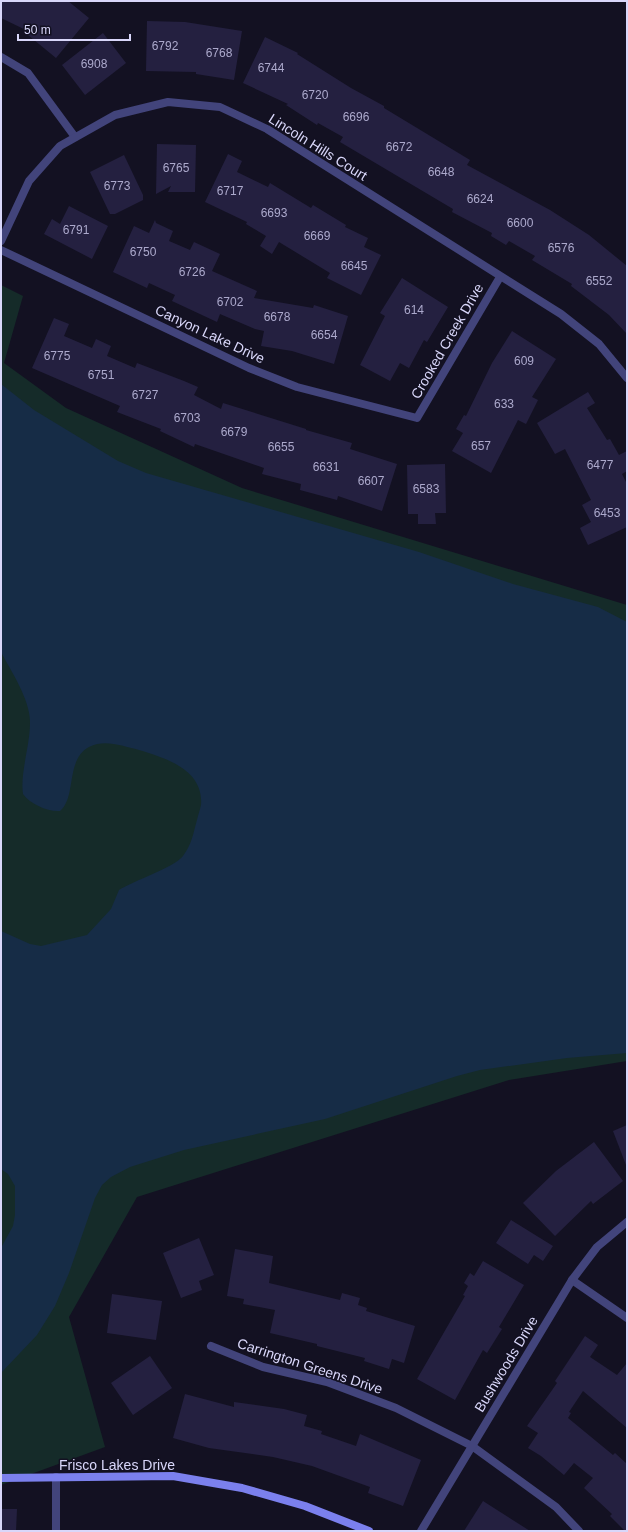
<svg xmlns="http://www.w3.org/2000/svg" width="628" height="1532" viewBox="0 0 628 1532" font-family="Arial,sans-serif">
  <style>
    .green { fill: #152b29 }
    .water { fill: #162c46 }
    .building { fill: #242040 }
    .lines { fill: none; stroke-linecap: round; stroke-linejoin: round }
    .street { stroke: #42447b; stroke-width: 8 }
    .secondary { stroke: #7b80ed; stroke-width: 8 }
    .labels { text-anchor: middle; stroke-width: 3; stroke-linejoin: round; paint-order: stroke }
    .number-label { font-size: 12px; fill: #aca9cc }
    .street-label { font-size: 14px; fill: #d9d7fa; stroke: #131122 }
  </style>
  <rect width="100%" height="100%" fill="#131122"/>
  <path class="green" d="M1,285l22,11 -19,67 62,45 176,80 385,117v456l-118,19 -372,117 -68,120 36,130 -104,38z"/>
  <path class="water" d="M1,384l33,26 84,51 28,12 273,79 94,32 85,23 29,15v431l-60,5 -87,12 -23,6 -132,43 -141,31 -54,17 -19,10 -9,8 -7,13 -26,75 -14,33 -18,29 -36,38v-125l12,-22 2,-11v-29l-7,-12 -7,-5v-238l29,13 11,2 46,-11 24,-26 8,-19c14,-9 56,-23 64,-34 9,-12 10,-22 14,-36 1,-5 3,-10 4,-15 3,-35 -35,-47 -62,-55 -17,-4 -34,-11 -50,-3 -24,13 -12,50 -29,64 -12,1 -30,-7 -37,-17 -3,-21 7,-48 7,-71 1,-22 -19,-52 -29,-71z"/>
  <g class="building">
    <path d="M1,1h67l21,17 -33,40 -28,-23 2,-3 -29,-14z"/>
    <path d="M147,21l38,1 57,9 -8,49 -38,-6v-2l-50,-1z"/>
    <path d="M103,33l23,30 -41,32 -23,-30z"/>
    <path d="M265,37l33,16 -1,1 54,34 33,18v2l86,52 -3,5 83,45 39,25 38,31v68l-18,-19 -38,-29 1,-2 -40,-24 3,-4 -26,-15 -3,4 -15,-9 1,-3 -40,-21 1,-3 -113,-67 3,-5 -25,-14 -1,2 -31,-20 2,-1 -45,-21z"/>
    <path d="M157,144l39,1 -1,47h-27l3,-6 -15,8z"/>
    <path d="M228,154l14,7 -5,11 31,15 2,-4 41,25 2,-3 33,20 -1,2 23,11 -4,9 17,8 -20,40 -34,-17 3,-5 -51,-31 -7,12 -12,-8 6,-10 -20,-12 1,-2 -42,-20z"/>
    <path d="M124,155l19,40v5l-28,14h-5l-20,-42z"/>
    <path d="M69,206l39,20 -16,33 -48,-25 8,-15 8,5z"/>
    <path d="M155,220l1,3 17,8 -4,10 21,9 4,-8 26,12 -8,17 45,20 -3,7 59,10 1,-3 34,11 -14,48 -42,-13 -31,-5 3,-15 -9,-2 -35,-15 -3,8 -45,-21 3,-6 -26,-12 -2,5 -34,-16 21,-46 15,7z"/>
    <path d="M402,278l46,29 -21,35 -3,-2 -15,28 -9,-5 -10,18 -30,-16 25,-49 -5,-3z"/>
    <path d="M54,318l15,6 -5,12 28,12 4,-9 15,7 -4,10 28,12 2,-5 47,18 14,6 -4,8 27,14 2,-6 83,26v1l46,13 -2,6 47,15 -15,47 -44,-15 -1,4 -37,-10 1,-6 -39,-10 2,-6 -69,-24 -1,3 -34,-16 1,-2 -44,-17 3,-6 -88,-38z"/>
    <path d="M512,331l44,28 -24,38 6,3 -12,24 -8,-4 -27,53 -39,-22 11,-18 -7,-4 8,-14 2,1 26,-53z"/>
    <path d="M588,392l7,11 -8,5 20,32 3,-1 9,16 8,-4v20l-5,3 5,10v43l-39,18 -8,-17 11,-6 -9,-17 9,-5 -26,-51 -10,5 -18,-31z"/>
    <path d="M445,464l1,49h-11l1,11h-18v-10h-10l-1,-49z"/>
    <path d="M627,1125v40h-1l-13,-34z"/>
    <path d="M594,1142l29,39 -30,23 -2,-3 -36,35 -32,-33 33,-32z"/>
    <path d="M511,1220l42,26 -10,15 -9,-6 -6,9 -32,-21z"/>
    <path d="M199,1238l15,37 -15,6 3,9 -21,8 -18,-45z"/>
    <path d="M235,1249l38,7 -4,27 71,17 2,-7 18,5 -2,7 9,3 -1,3 49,15 -11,37 -12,-4 -3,10 -25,-8 1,-3 -48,-12v-2l-47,-11 5,-23 -32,-6 1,-5 -17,-3z"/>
    <path d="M483,1261l41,24 -25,42 3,2 -15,24 -4,-3 -28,50 -38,-21 48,-83 -2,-1 5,-9 -4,-3 6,-10 4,3z"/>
    <path d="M112,1294l50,7 -6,39 -49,-7z"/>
    <path d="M585,1336l13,9 -8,12 27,18 10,-12v65l-44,-37 -14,21 2,1 -3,5 45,37 2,-2 12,11v67h-2l-15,-15 2,-2 -28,-26 9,-10 -19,-15 -10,12 -23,-19 -13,-8 10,-15 -11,-7 30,-43 -2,-2z"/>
    <path d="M150,1356l22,32 -39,27 -22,-32z"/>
    <path d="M185,1394l49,13v-5l50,7 23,6 -3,11 18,5 -1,3 35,12 4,-12 61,26 -18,46 -35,-13 2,-6 -58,-21 -39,-9 -64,-9 -36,-10z"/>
    <path d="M483,1501l47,30h-66z"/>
    <path d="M1,1509h16l-1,22h-15z"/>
  </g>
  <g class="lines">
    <g class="street">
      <path d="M1,57l27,16 47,64"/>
      <path d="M1,241l28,-60 31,-35 55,-31 53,-13 52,5 47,22 294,185 38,30 28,34"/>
      <path d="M1,250l248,118 48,19 120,31 83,-141"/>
      <path d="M572,1280l55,38"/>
      <path d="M211,1346l52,21 64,15 69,26 76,38 84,61 23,24"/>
      <path d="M56,1531v-54"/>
      <path d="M421,1531l151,-251 25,-33 30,-25"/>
    </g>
    <path class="secondary" d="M1,1478l172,-2 69,12 63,18 64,25"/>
  </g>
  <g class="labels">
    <g class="number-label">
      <text x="165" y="50">6792</text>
      <text x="219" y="57">6768</text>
      <text x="94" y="68">6908</text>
      <text x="271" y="72">6744</text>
      <text x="315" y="99">6720</text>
      <text x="356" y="121">6696</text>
      <text x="399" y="151">6672</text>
      <text x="176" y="172">6765</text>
      <text x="441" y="176">6648</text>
      <text x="117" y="190">6773</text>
      <text x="230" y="195">6717</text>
      <text x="480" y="203">6624</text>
      <text x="274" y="217">6693</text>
      <text x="520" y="227">6600</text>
      <text x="76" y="234">6791</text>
      <text x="317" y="240">6669</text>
      <text x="561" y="252">6576</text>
      <text x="143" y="256">6750</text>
      <text x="354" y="270">6645</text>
      <text x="192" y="276">6726</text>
      <text x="599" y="285">6552</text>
      <text x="230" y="306">6702</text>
      <text x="414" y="314">614</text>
      <text x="277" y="321">6678</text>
      <text x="324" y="339">6654</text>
      <text x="57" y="360">6775</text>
      <text x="524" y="365">609</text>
      <text x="101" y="379">6751</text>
      <text x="145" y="399">6727</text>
      <text x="504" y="408">633</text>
      <text x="187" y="422">6703</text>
      <text x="234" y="436">6679</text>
      <text x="481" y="450">657</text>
      <text x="281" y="451">6655</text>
      <text x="600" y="469">6477</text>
      <text x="326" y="471">6631</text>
      <text x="371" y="485">6607</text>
      <text x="426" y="493">6583</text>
      <text x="607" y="517">6453</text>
    </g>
    <g class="street-label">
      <text transform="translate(318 147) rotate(32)" y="5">Lincoln Hills Court</text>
      <text transform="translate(210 334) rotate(25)" y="5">Canyon Lake Drive</text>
      <text transform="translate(447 341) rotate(-60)" y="5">Crooked Creek Drive</text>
      <text transform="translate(506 1364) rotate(-59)" y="5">Bushwoods Drive</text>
      <text transform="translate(310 1366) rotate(18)" y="5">Carrington Greens Drive</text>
      <text x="117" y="1470">Frisco Lakes Drive</text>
    </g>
  </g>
  <rect width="628" height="1532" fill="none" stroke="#d9d7fa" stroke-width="4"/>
  <path d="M18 34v6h112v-6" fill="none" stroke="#d9d7fa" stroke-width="2"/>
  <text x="24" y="34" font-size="12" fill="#d9d7fa" stroke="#131122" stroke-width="3" paint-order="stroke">50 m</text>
</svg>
